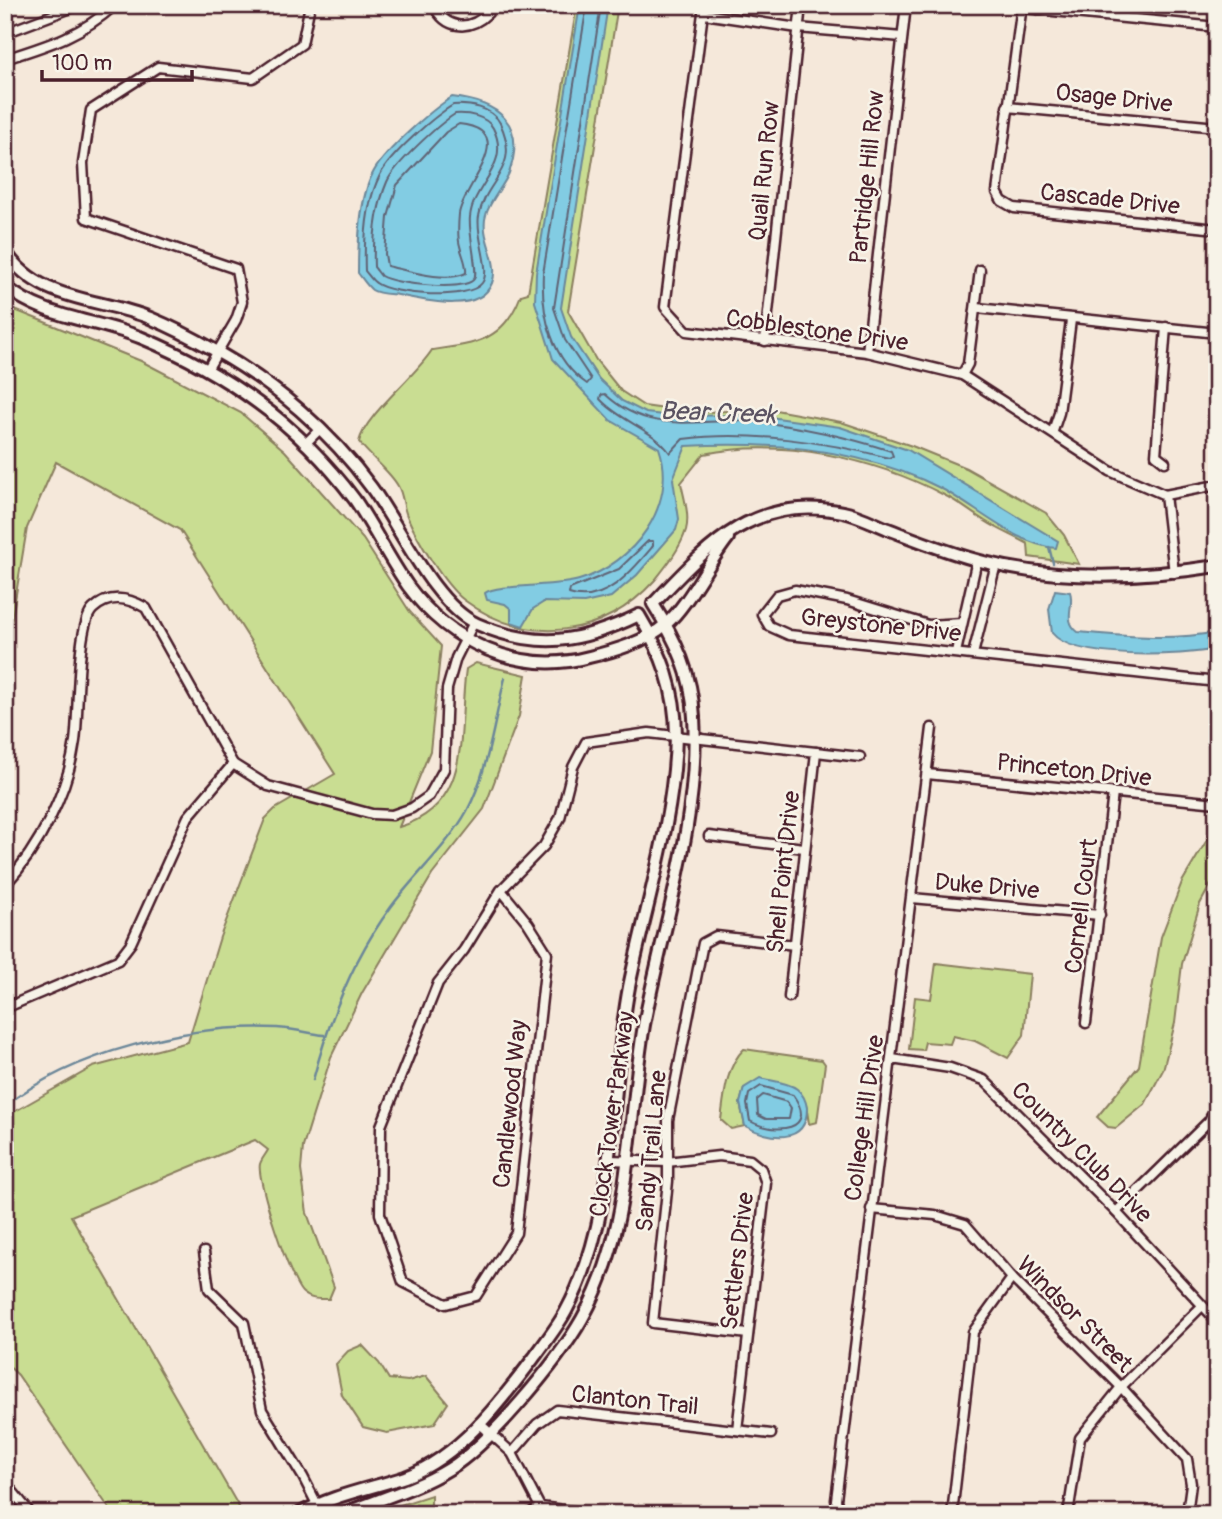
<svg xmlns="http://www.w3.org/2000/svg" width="1222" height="1519" viewBox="0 0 1222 1519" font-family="Pangolin,sans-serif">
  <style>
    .green { fill: #c9dd92; stroke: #8a7e5e; stroke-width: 2 }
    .water { fill: #82cce3; stroke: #6c8799; stroke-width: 2 }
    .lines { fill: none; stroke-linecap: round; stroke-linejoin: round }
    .shore { stroke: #606475; stroke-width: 2 }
    .stream { stroke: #6c8799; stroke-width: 2.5 }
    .minor-casing { stroke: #4a1f2b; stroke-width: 13 }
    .tertiary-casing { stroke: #4a1f2b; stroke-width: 16 }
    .minor { stroke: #f7f3e8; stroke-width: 8 }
    .tertiary { stroke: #f7f3e8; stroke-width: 10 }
    .labels { text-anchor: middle; stroke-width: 5; stroke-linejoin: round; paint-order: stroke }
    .street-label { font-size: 24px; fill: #4a1f2b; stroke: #f7f3e8 }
    .water-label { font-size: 26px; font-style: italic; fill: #5b5362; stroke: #f7f3e8 }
  </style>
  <rect width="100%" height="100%" fill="#f5e8da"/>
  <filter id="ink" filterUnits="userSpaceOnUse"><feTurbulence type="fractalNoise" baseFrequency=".0143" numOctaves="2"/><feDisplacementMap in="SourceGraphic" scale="14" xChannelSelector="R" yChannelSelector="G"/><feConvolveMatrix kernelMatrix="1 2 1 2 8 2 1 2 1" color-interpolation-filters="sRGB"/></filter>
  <g filter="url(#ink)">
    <g class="green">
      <path d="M577,5h41l-50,306 28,49 25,31 23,15 21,3 26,-2 16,5 63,-3 71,13 71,24 54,22 80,45 18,22 15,29 -50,-7 -1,-13c-14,-8 -29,-14 -43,-23 -14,-8 -26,-19 -41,-26 -71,-37 -161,-57 -240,-41l-23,29c3,15 9,32 5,47 -6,19 -19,35 -31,50 -52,58 -127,67 -191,20 -20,-15 -47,-61 -57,-84 -4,-9 -4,-22 -9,-30 -8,-15 -28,-29 -39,-44 6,-27 55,-64 73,-92 44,-6 72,-9 89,-55l7,-2z"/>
      <path d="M5,306l136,55 100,52 44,38 78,88 47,73 31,34 -11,105 -31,76c76,-23 58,-97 67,-158l10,-6 50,12 -7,41 -35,93 -52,66 -70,118 -31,64 -28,90 -2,23 6,43 27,74 -5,12c-10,0 -18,1 -26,-6 -12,-9 -47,-114 -43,-129 1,-4 6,-10 8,-14l-13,-10 -184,76 172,298h-130l-95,-139 -13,-12v-246l88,-50 95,-25 32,-105 45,-118 10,-10 60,-35 -155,-244 -124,-68 -29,66 -22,132z"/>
      <path d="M1217,830v43l-17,31 -18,60 -7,59 -12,47 -18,34 -29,24 -8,-1 -11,-10 42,-51 22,-129 21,-55 28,-47z"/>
      <path d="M936,963l94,11 -6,61 -16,23 -33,-17 -22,-5 -3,8 -25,-2 -2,8 -14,-1 6,-52 16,2z"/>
      <path d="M744,1049l78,11 3,4 -8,58 -8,2 -3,-20 -62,-15 -4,14 5,23 -14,3 -10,-9c3,-23 5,-54 23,-71z"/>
      <path d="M362,1345l17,18 10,16 19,2 18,-5 22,27 -14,21 -47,9 -24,-6 -21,-32 -6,-31 12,-13z"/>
      <path d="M431,1495v19h-59z"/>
    </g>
    <g class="water">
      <path d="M580,5h28l-47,303 10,29 28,42 23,22 24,12 26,3 84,-1 84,12 68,23 150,91 -2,7c-38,-2 -80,-41 -114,-59 -78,-40 -169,-48 -256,-43l-13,33 6,40 -3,11 -39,45 -26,22 -27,6 -40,-1 -11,7 -10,17 -12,-4v-13l-6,-5 -18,-4 -2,-7c11,-9 72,-6 94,-13 54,-16 100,-75 80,-132l-49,-28 -57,-61 -18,-57 1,-29z"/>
      <path d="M452,97c46,5 75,26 57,76 -6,14 -19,27 -23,42 -7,23 15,46 6,68 -13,32 -69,17 -94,12 -7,-1 -20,-1 -26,-5 -5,-4 -10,-12 -14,-17 0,-29 1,-76 16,-102 12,-21 57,-61 78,-74z"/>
      <path d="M1055,590l15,2c5,14 -8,28 8,40 46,4 93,9 139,0v17c-34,7 -143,12 -165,-16l-3,-24z"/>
      <path d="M760,1078c11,3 28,4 37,11 6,5 9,12 10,19 0,38 -39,31 -62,18l-5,-23 4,-15z"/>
    </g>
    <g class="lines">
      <g class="shore">
        <path d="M587,5l-44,269c-2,41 9,86 44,110l4,-5 -26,-39 -11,-32 47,-303"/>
        <path d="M453,105c16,-1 39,2 47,18 22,47 -15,56 -21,93 -4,20 13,54 3,67 -13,18 -90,12 -106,0 -4,-2 -8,-9 -11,-12 -1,-29 1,-69 15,-96 10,-20 53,-58 73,-70z"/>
        <path d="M455,114c13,-1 31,2 38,14 19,37 -20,56 -23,89 -2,17 9,54 4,62 -9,13 -80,5 -93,-3 -1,-1 -6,-8 -7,-9 -1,-28 2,-59 13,-85 7,-17 52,-58 68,-68z"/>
        <path d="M459,124c63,7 4,61 0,90 -1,11 -2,22 1,32 2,10 7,17 6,27 -21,10 -57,-2 -79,-7l-2,-12 3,-37 9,-32 49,-53z"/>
        <path d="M605,394c48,45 97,22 154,28 46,5 88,15 132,29l2,5 -4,2c-62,-16 -142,-28 -206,-19l-13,14c-17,-24 -49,-31 -70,-54l1,-4z"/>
        <path d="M648,541h5v5c-20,24 -49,60 -84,48l1,-5 49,-20z"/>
        <path d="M761,1086l32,9c26,36 -18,40 -43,26l-3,-17 2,-10z"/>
        <path d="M763,1095l24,7 4,6 -2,11h-23l-8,-4 -1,-15z"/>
      </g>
      <g class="stream">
        <path d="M1049,547l4,16"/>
        <path d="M313,1080c16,-60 40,-122 78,-173 23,-31 58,-63 76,-96 21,-39 27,-90 38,-133"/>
        <path d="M5,1106c68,-54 185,-83 272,-78 16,1 32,5 47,7"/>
      </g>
      <g class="minor-casing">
        <g id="minor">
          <path d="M434,5c11,24 35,27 54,8l1,-8"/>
          <path d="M704,5l-39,302 22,24 180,21 95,23 148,96 55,24"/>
          <path d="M1022,5l-25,187 5,9 12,7 203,21"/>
          <path d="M1022,8l195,19"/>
          <path d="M704,14l94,14 104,9"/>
          <path d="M5,33l74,-28"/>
          <path d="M5,59c44,-14 75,-23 110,-54"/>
          <path d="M1007,107l210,20"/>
          <path d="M977,308l240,25"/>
          <path d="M765,341l36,-336"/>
          <path d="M867,352l39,-347"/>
          <path d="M207,370l29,-50 6,-18 -6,-33 -150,-51 -3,-55 8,-53 67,-43 95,11 49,-34 8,-39"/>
          <path d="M962,375l6,-11 12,-94"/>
          <path d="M1053,431l6,-18 12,-93"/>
          <path d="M305,444l15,-15"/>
          <path d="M1165,462l-9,-7 10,-128"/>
          <path d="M1165,495l9,78"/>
          <path d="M1165,495l52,-10"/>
          <path d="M962,623l-34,2 -81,-25 -52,-10 -18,5 -15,19 7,12 20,9 428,47"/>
          <path d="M956,652l21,-92"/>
          <path d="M973,654l23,-90"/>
          <path d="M927,774l290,29"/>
          <path d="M709,836l95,12"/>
          <path d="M5,885c34,-37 63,-93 70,-144 4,-26 1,-116 18,-132 17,-16 36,-11 53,-1l87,156"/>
          <path d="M501,890l27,33 19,30 -31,280 -40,63 -30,8 -43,-22 -23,-68 1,-88 57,-143 26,-33 37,-60 43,-44 16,-28 13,-51 13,-25 63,-9 211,24"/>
          <path d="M912,898l188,17"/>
          <path d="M789,997l27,-245"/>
          <path d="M5,1008l113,-48 13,-17 57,-126 45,-53 35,22 104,28 20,1 20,-7 17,-12 15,-27 3,-80 9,-31 18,-36"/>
          <path d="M1086,1023l27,-230"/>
          <path d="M892,1059l58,9 34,12 132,132 101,109"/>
          <path d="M609,1160l58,2 52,-6 31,4 11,9 5,14 -29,247"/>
          <path d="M871,1209l64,6 30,9 47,54 109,109 66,72 4,25 -4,30"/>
          <path d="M1116,1212l93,-91 8,-17"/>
          <path d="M204,1252l5,37 35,34 18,87 41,67 19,37"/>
          <path d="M748,1334l-95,-11 15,-142v-61l35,-177 13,-7 79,9"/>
          <path d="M479,1423l33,30 28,54 55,7"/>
          <path d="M512,1453l25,-29 20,-14 214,24"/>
          <path d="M5,1482l26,32"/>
          <path d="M529,1514l11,-7"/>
          <path d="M840,1514l-4,-14 96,-772"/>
          <path d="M952,1514l21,-182 39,-54"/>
          <path d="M1068,1514l12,-76 41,-51 81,-81"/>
        </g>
      </g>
      <g class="tertiary-casing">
        <g id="tertiary">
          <path d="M5,251c33,51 93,46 145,67 22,9 45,21 66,33 59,33 115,81 155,136 28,38 63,118 106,137 61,26 104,19 162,-9 23,38 37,75 37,120 -1,82 -31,173 -47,252 -20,106 -11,228 -63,324 -8,15 -20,30 -30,44 -34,45 -76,102 -131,122 -36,12 -73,18 -106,37"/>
          <path d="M5,286c39,33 91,33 137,52 41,17 81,39 116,65 36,26 71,62 97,97 19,28 34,59 53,86 41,56 111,90 181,71 25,-6 57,-15 77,-33 22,-19 42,-61 62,-86"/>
          <path d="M342,1514c35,-14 75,-25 107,-45 41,-25 109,-108 133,-150 51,-90 45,-196 62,-294 19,-101 56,-205 50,-308 -2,-43 -18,-77 -41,-113 56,-59 101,-110 190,-92 15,3 30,11 45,17 31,12 63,25 96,33 75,19 157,16 233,4"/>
        </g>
      </g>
      <use href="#minor" class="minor"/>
      <use href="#tertiary" class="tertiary"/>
    </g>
  </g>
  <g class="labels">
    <g class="street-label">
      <text transform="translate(1114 98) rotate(6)" y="8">Osage Drive</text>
      <text transform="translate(764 171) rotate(-84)" y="8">Quail Run Row</text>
      <text transform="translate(867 177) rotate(-84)" y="8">Partridge Hill Row</text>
      <text transform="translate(1110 199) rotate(6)" y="8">Cascade Drive</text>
      <text transform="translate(817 330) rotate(8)" y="8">Cobblestone Drive</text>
      <text transform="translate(881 625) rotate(6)" y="8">Greystone Drive</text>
      <text transform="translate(1074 770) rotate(6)" y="8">Princeton Drive</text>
      <text transform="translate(783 872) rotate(-84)" y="8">Shell Point Drive</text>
      <text transform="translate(987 886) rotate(5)" y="8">Duke Drive</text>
      <text transform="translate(1081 906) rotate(-83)" y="8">Cornell Court</text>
      <text transform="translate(510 1104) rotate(-84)" y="8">Candlewood Way</text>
      <text transform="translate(612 1114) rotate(-82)" y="8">Clock Tower Parkway</text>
      <text transform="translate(864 1118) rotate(-82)" y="8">College Hill Drive</text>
      <text transform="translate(651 1151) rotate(-85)" y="8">Sandy Trail Lane</text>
      <text transform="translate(1082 1152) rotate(45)" y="8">Country Club Drive</text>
      <text transform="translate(737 1261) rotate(-83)" y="8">Settlers Drive</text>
      <text transform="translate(1075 1314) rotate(45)" y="8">Windsor Street</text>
      <text transform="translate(635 1400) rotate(6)" y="8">Clanton Trail</text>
    </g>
    <g class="water-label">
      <text transform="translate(718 412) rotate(2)" y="9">Bear Creek</text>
    </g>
  </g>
  <rect width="1222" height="1519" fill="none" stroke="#f7f3e8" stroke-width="28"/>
  <rect x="14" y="14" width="1194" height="1491" fill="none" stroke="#4a1f2b" stroke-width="2.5" filter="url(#ink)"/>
  <path d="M42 70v10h150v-10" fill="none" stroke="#4a1f2b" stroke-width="3.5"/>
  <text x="52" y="70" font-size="21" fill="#4a1f2b" stroke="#f7f3e8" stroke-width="5" paint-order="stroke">100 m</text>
</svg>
